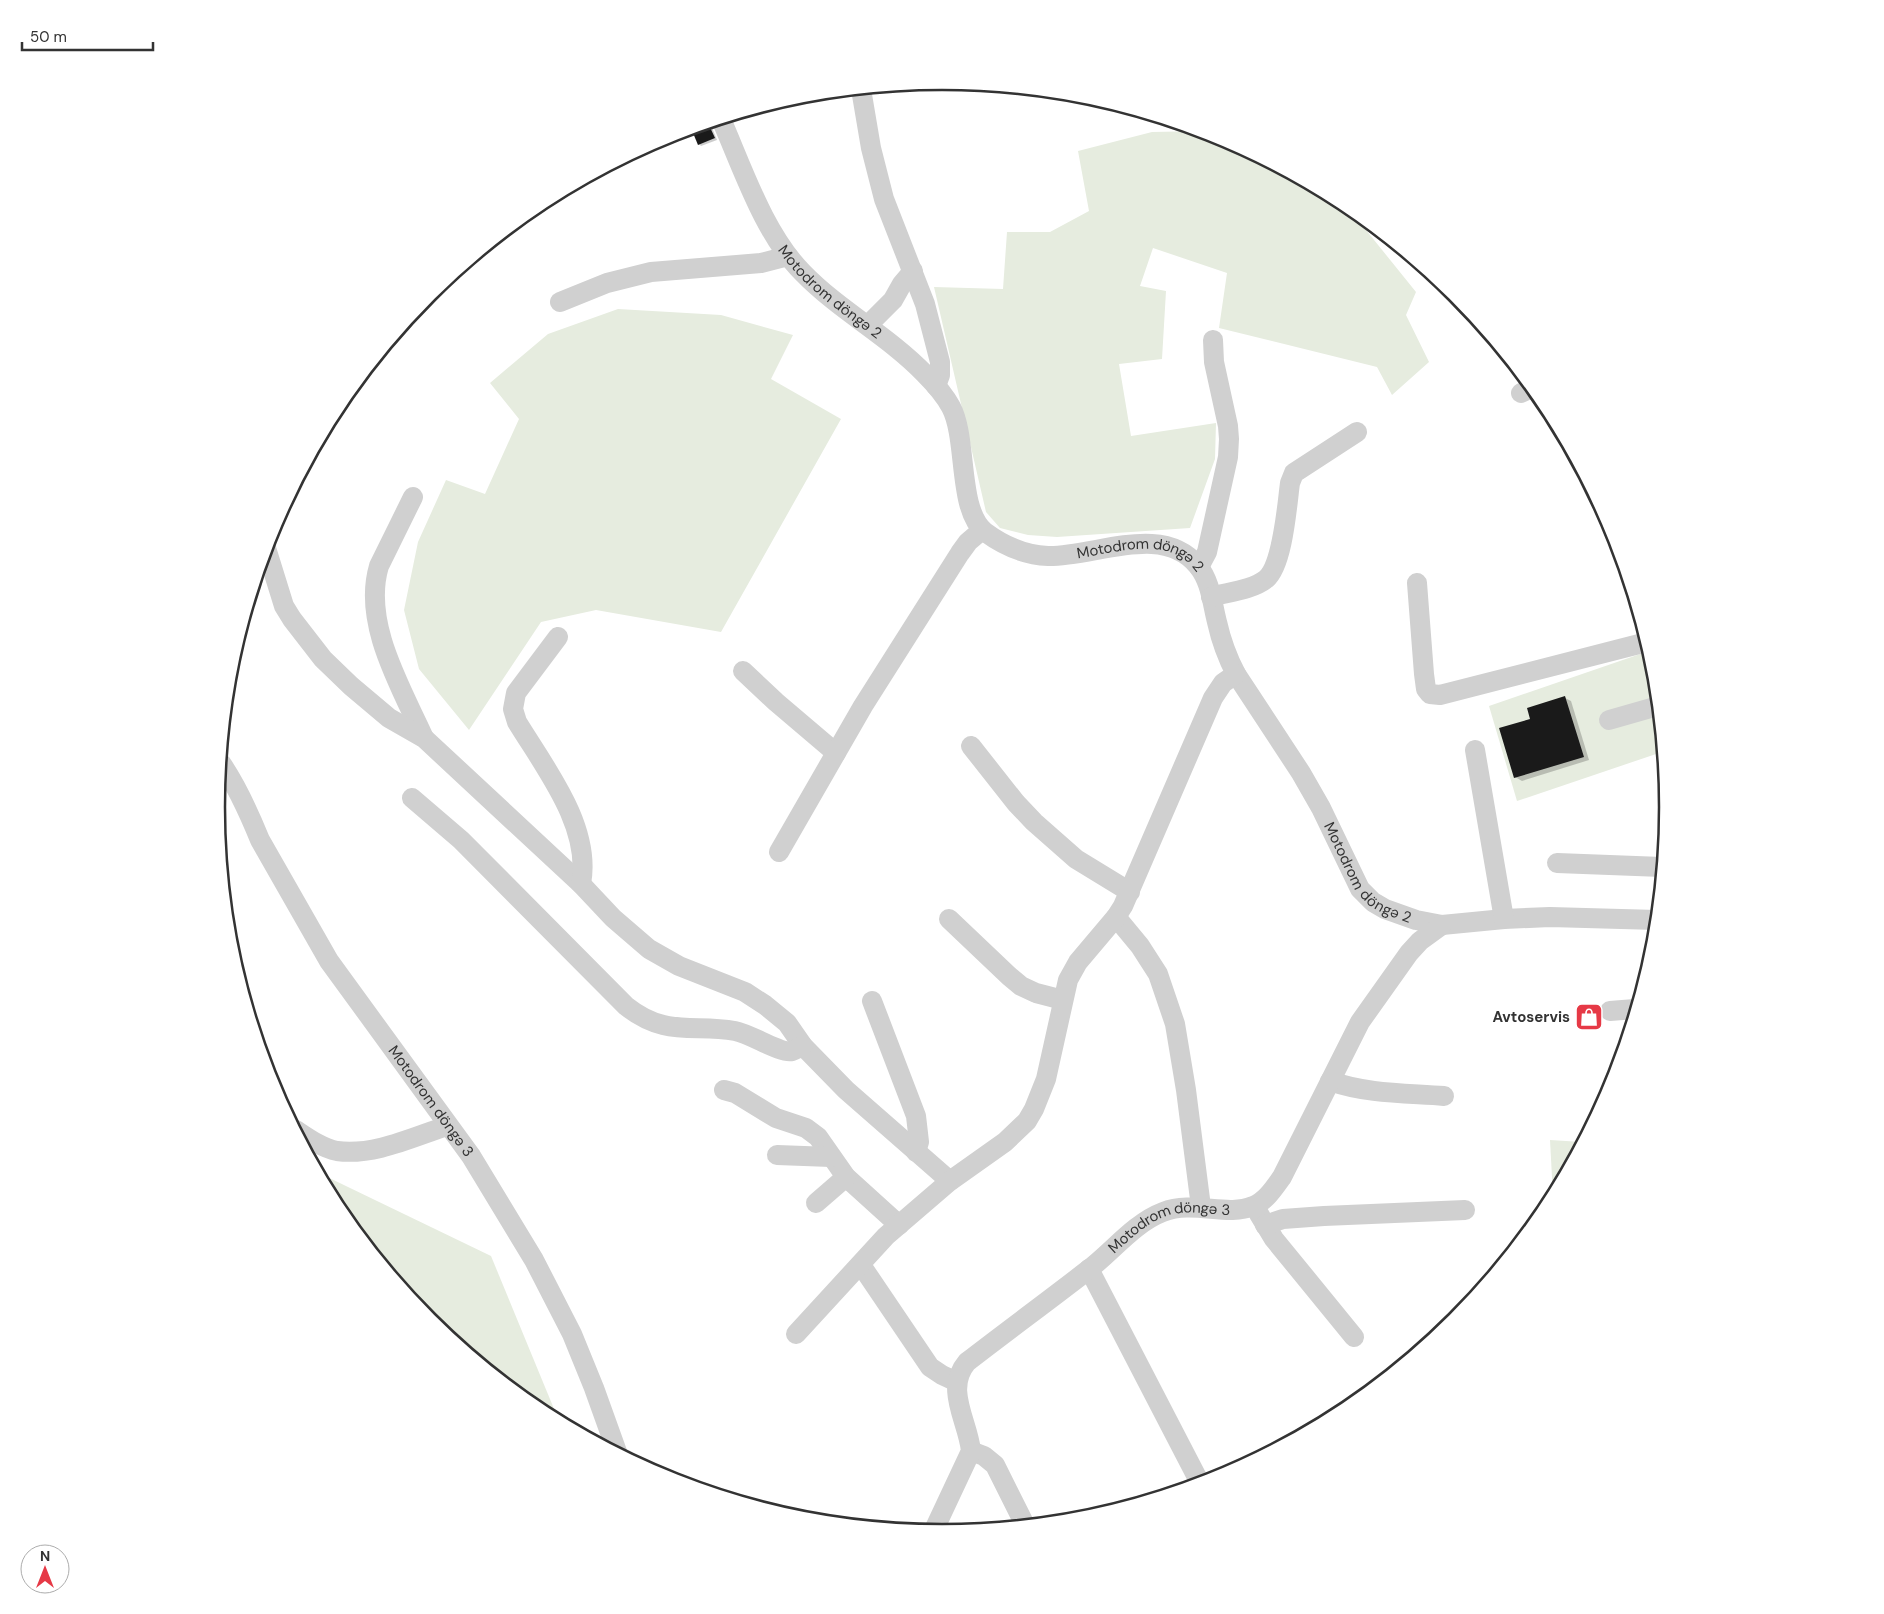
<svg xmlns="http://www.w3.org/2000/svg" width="1884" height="1614" viewBox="0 0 1884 1614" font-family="'DM Sans',sans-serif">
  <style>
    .green { fill: #e6ecdf }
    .shadow { fill: #0003 }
    .building { fill: #1a1a1a }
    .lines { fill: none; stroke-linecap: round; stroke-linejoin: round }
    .minor { stroke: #d0d0d0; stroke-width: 20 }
    .labels { text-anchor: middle; stroke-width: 5; stroke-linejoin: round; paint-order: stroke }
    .street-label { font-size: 15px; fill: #333; stroke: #fff }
    .poi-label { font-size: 15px; font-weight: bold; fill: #333; stroke: #fff; text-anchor: end }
    .rim { fill: none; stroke: #333; stroke-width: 2.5 }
  </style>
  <rect width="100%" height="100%" fill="#fff"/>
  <g class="green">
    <path d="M1203,131l17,6 125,67 71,88 -10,23 23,47 -37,33 -15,-28 -158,-39 8,-55 -74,-25 -13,38 26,5 -4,68 -43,5 12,72 85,-13 -1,36 -25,69 -133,9 -29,-2 -28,-7 -14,-16 -52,-225 69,2 4,-57h43l39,-21 -11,-60 74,-19z"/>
    <path d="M618,309l103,6 72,20 -22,44 70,40 -120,213 -125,-22 -55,12 -72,108 -50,-61 -15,-59 14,-68 28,-62 39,14 34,-75 -29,-36 58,-49z"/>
    <path d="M1649,651l5,15 8,86 -145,49 -28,-95z"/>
    <path d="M1550,1140l32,2 -29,54z"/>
    <path d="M319,1173l172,83 68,165 -20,-11 -110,-90 -91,-110z"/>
  </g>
  <g class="shadow">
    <path d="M710,123l7,17 -16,6 -2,-2 -7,-16z"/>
    <path d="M1565,698l6,3 18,59 -67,21 -7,-4 17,-58z"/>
  </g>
  <g class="building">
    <path d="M708,123l7,15 -17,7 -7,-17z"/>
    <path d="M1565,696l19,61 -70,21 -15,-50 31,-9 -3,-11z"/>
  </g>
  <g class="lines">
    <g class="minor">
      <path d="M861,89l10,59 13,51 41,105 15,58v13l-4,11"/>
      <path id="s1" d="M721,119c22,50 43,115 82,154 37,38 84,62 121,100 10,10 20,21 27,34 17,32 6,103 34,125 19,14 39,23 63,24 47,1 115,-34 150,10 13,16 14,37 19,56 4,18 10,35 19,52l65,99 20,35 39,81 13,13 12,7 31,11 26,5 62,-6 46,-2 107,3"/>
      <path d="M560,302l47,-19 44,-11 110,-9 27,-7"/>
      <path d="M868,325l25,-25 9,-16 11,-13"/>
      <path d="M1521,393l11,-5"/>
      <path d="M413,497l-34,69c-17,57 22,121 45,172"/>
      <path d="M266,548l18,58 8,13 31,40 28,27 38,32 35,20 157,146 32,34 36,31 30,17 66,26 20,13 22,18 16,23 43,44 104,91"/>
      <path d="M1199,567l8,-15 21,-95 1,-18 -1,-13 -14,-64 -1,-22"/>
      <path d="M1417,583l7,91 2,15 4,5 10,1 207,-53"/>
      <path d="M1211,597c18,-5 41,-7 55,-18 17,-14 21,-74 24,-96l4,-10 63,-41"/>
      <path d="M558,637l-42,56 -3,16 4,13c28,46 75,105 64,162"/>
      <path d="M743,671l33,31 60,51"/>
      <path d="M1609,720l49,-14"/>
      <path d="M971,746l45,57 18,19 42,37 54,33"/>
      <path d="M1475,750l29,169"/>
      <path id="s2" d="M221,763c16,23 28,50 39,77l69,121 142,195 63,104 38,74 22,54 23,64"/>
      <path d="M412,798l49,42 165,166c39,31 66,18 109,25 16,3 46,23 57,20 4,-1 8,-4 11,-5"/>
      <path d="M779,852l84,-146 97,-153 8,-11 14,-12"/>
      <path d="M1557,863l105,4"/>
      <path d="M1116,917l24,29 18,28 17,50 11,66 15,117"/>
      <path d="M949,919l60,57 12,10 15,7 27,7"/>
      <path d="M872,1001l44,115 3,26 -3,10"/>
      <path d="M1610,1011l25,-2"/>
      <path d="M1330,1081c37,13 76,12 114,15"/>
      <path d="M724,1090l11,3 41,25 30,10 12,9 28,40 53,48"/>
      <path d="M296,1130c12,8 26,18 41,21 37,5 76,-14 110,-25"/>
      <path d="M777,1155l54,2"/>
      <path d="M816,1203l30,-26"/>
      <path d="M1259,1214l15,25 80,98"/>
      <path d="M1265,1225l18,-6 41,-3 141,-6"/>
      <path d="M861,1265l69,102 12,8 15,7"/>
      <path d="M1089,1269l111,214"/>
      <path d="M796,1334l90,-98 64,-55 55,-39 22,-21 7,-12 12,-30 22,-99 10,-18 38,-45 7,-11 90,-208 10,-15 13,-9"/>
      <path d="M971,1451l13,5 11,9 30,60"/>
      <path id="s3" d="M933,1532l38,-81c-3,-30 -27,-62 -4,-89 40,-31 81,-61 121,-92 24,-18 46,-47 75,-58 30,-12 64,5 90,-6 13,-5 21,-18 29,-29l78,-155 49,-69 11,-12 22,-16"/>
    </g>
  </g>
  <defs>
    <g id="shop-square" transform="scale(1.4375)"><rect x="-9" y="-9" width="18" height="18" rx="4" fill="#e63946" stroke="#fff"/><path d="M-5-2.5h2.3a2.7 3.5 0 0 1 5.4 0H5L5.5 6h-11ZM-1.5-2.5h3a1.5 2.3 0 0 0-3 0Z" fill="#fff"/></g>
  </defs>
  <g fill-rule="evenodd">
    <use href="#shop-square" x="1589" y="1017"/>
  </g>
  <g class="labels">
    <g class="street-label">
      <text dy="5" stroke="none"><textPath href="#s1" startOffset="208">Motodrom döngə 2</textPath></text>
      <text dy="5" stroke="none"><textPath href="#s1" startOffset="672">Motodrom döngə 2</textPath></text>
      <text dy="5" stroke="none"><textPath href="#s1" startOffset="1091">Motodrom döngə 2</textPath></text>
      <text dy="5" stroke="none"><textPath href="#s2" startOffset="399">Motodrom döngə 3</textPath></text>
      <text dy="5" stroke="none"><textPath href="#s3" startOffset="431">Motodrom döngə 3</textPath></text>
    </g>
    <g class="poi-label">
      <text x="1570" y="1022">Avtoservis</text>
    </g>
  </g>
  <path d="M0 0H1884V1614H0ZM225 807a717 717 0 1 1 1434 0a717 717 0 1 1-1434 0Z" fill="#fff" fill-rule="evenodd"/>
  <path class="rim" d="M225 807a717 717 0 1 1 1434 0a717 717 0 1 1-1434 0Z"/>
  <g transform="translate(45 1569)"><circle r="24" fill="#ffffff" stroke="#adadad"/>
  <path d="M0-4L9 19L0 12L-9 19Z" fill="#e63946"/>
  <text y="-8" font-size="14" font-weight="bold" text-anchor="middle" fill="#333333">N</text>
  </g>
  <path d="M22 42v8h131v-8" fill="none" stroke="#333333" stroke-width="2.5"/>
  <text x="30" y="42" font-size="15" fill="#333333" stroke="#ffffff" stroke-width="4" paint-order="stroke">50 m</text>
</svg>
